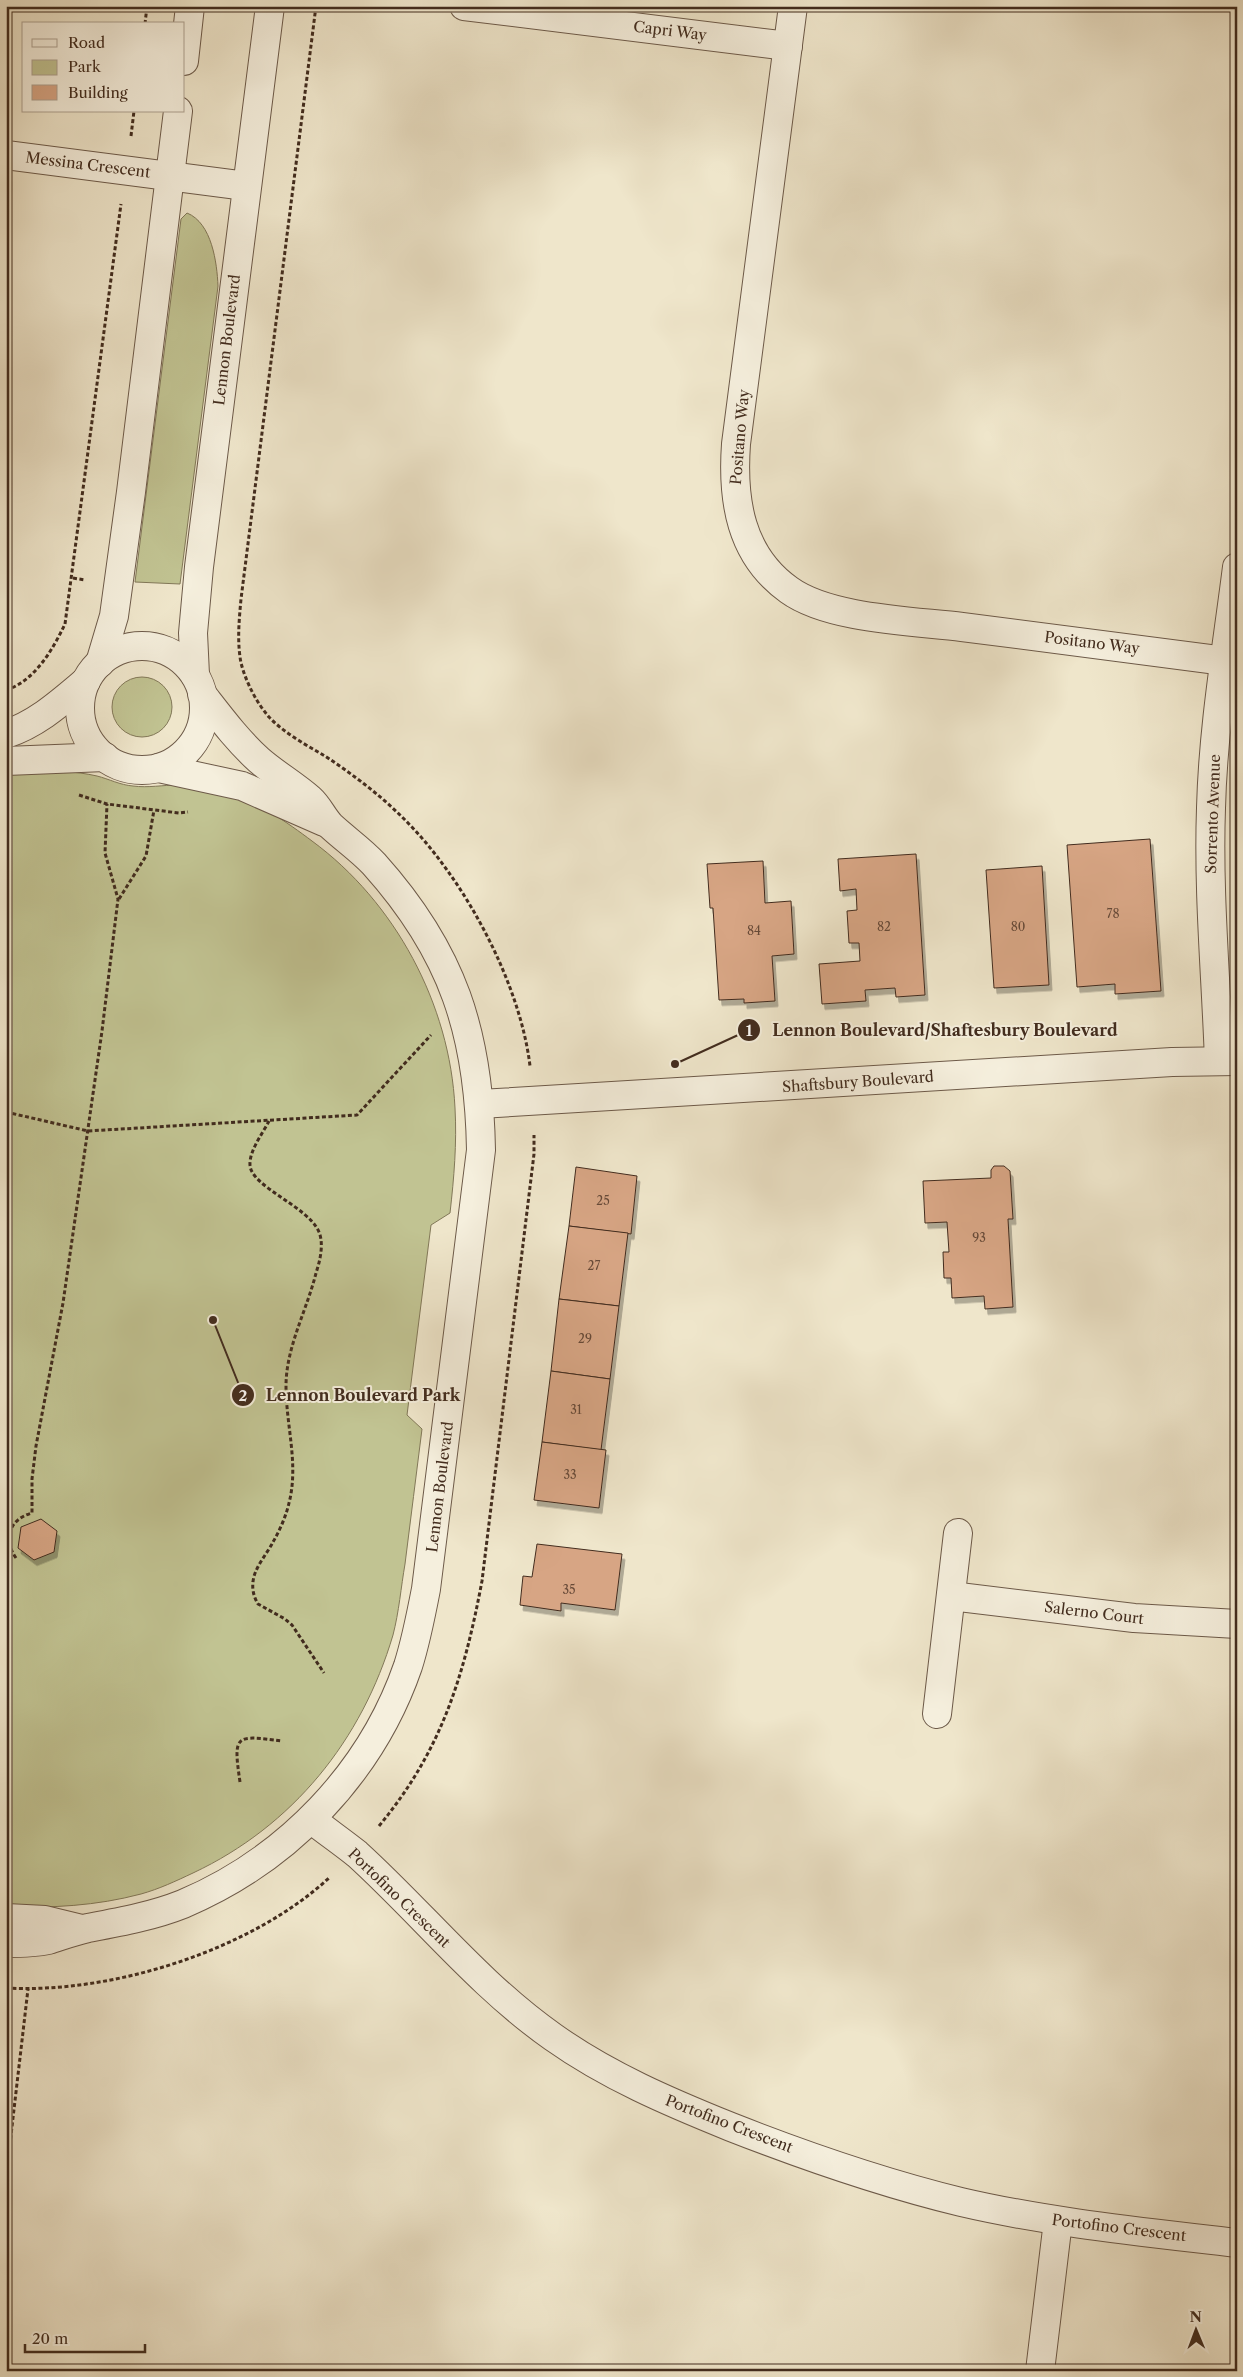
<svg xmlns="http://www.w3.org/2000/svg" width="1243" height="2377" viewBox="0 0 1243 2377" font-family="'Libre Caslon Text',serif">
  <style>
    .green { fill: #c1c392; stroke: #827858 }
    .building { fill: #d7a584; stroke: #422c1e; filter: url(#shadow) }
    .lines { fill: none; stroke-linecap: round; stroke-linejoin: round }
    .minor-casing { stroke: #6d5a49; stroke-width: 30 }
    .path { stroke: #422c1e; stroke-width: 3; stroke-dasharray: 4 2.5; stroke-linecap: butt }
    .minor { stroke: #f5efdd; stroke-width: 28 }
    .labels { text-anchor: middle; stroke-width: 4; stroke-linejoin: round; paint-order: stroke }
    .number-label { font-size: 12px; fill: #674a38 }
    .street-label { font-size: 15px; fill: #422c1e; stroke: #f5efdd }
    .leader { fill: none; stroke: #422c1e; stroke-width: 2 }
    .callout-dot { fill: #422c1e; stroke: #f5efdd; stroke-width: 2 }
    .mark-label { font-size: 15px; text-anchor: middle; font-weight: bold; fill: #fff }
    .callout-label { font-size: 16px; text-anchor: middle; font-weight: bold; fill: #422c1e; stroke: #f5efdd; stroke-width: 4; stroke-linejoin: round; paint-order: stroke }
  </style>
  <defs>
    <filter id="shadow"><feDropShadow dx="3" dy="5.5" stdDeviation="0" flood-color="#0004"/></filter>
  </defs>
  <rect width="100%" height="100%" fill="#efe6cb"/>
  <filter id="stains"><feTurbulence type="fractalNoise" baseFrequency=".004" numOctaves="4"/><feColorMatrix values="0 0 0 0 .2 0 0 0 0 .09 0 0 0 0 .02 0 0 0 .5 -.17"/></filter>
  <radialGradient id="worn" r=".72"><stop offset=".6" stop-color="#630" stop-opacity="0"/><stop offset="1" stop-color="#630" stop-opacity=".3"/></radialGradient>
  <g class="green">
    <path d="M187,213c25,10 30,50 31,73l-38,298 -45,-2 46,-363z"/>
    <circle cx="142" cy="707" r="30"/>
    <path d="M33,771c22,0 42,0 64,5 12,3 23,9 36,10 15,2 30,-1 45,-1 15,1 31,4 45,7 30,6 65,31 89,49 83,61 138,163 143,267 2,35 -1,70 -5,105l-19,12 -24,190 15,14c-6,45 -11,90 -17,135 -4,23 -6,48 -12,71 -31,105 -100,191 -200,238 -17,8 -34,16 -52,21 -45,12 -89,14 -135,13v-1132z"/>
  </g>
  <g class="building">
    <path d="M1150,839l11,152 -46,3v-10l-38,3 -10,-142z"/>
    <path d="M916,854l9,141 -29,2 -1,-9 -30,2 1,11 -44,3 -3,-40 41,-3 -1,-18h-10l-2,-32 10,-1 -1,-21 -16,2 -2,-32z"/>
    <path d="M763,861l2,42 26,-2 3,53 -22,2 3,45 -31,2v-4l-25,1 -6,-92h-3l-3,-44z"/>
    <path d="M1042,866l7,119 -55,3 -8,-118z"/>
    <path d="M994,1166h10l6,5 3,48h-5l5,88 -28,2 -1,-13 -32,2 -1,-20h-7l-1,-26h6l-2,-30 -22,1 -2,-42 68,-3v-8z"/>
    <path d="M576,1167l61,9 -6,58 -62,-8z"/>
    <path d="M569,1226l59,7 -9,73 -60,-7z"/>
    <path d="M559,1299l60,7 -9,73 -59,-8z"/>
    <path d="M551,1371l59,8 -9,71 -59,-8z"/>
    <path d="M542,1442l64,8 -7,58 -65,-8z"/>
    <path d="M41,1519l16,12 -3,21 -20,8 -16,-12 3,-21z"/>
    <path d="M537,1544l85,10 -7,56 -54,-7v8l-41,-6 3,-29 9,1z"/>
  </g>
  <g class="lines">
    <g class="minor-casing">
      <g id="minor">
        <path d="M464,6l324,40"/>
        <path d="M793,6l-57,438c-4,56 4,111 53,146 40,29 124,31 173,37 88,11 176,22 263,34"/>
        <path d="M184,61l6,-55"/>
        <path d="M6,155l240,31"/>
        <circle cx="142" cy="708" r="62"/>
        <path d="M100,663l14,-47 17,-124 47,-381"/>
        <path d="M195,675l-2,-42 6,-66 71,-561"/>
        <path d="M6,734c31,-10 55,-32 80,-53"/>
        <path d="M6,761l99,-4"/>
        <path d="M159,768l83,18 82,36"/>
        <path d="M1219,1061c-3,-84 -11,-169 -8,-253 2,-81 16,-161 26,-241"/>
        <path d="M480,1104l692,-42 65,-1"/>
        <path d="M951,1596l183,22 103,6"/>
        <path d="M937,1714l21,-181"/>
        <path d="M311,1819c15,12 31,23 46,35 66,60 122,131 196,183 55,39 116,65 178,90 74,29 152,56 230,75 90,21 184,30 276,41"/>
        <path d="M6,1918l39,2 37,9"/>
        <path d="M6,1943c14,0 29,0 42,-3 13,-4 26,-9 40,-12 32,-6 65,-12 95,-24 104,-44 188,-131 225,-238 8,-25 13,-51 18,-77l55,-439c-2,-117 -28,-198 -107,-286 -13,-14 -29,-25 -43,-38 -8,-8 -12,-19 -21,-27 -16,-14 -35,-25 -51,-39 -22,-20 -39,-43 -57,-66"/>
        <path d="M1040,2371l18,-150"/>
      </g>
    </g>
    <g class="path">
      <path d="M316,6l-75,593c-2,22 -4,43 0,64 5,19 15,39 28,54 15,16 37,28 56,39 27,18 54,38 77,61 61,59 118,165 128,249"/>
      <path d="M145,24l2,-18"/>
      <path d="M131,136l3,-25"/>
      <path d="M73,578l12,2"/>
      <path d="M6,690c29,-9 47,-41 59,-66l56,-420"/>
      <path d="M79,795l28,9 72,9 9,-1"/>
      <path d="M119,899l27,-43 8,-46"/>
      <path d="M6,1112l82,19 269,-16 74,-80"/>
      <path d="M269,1121c-6,12 -20,30 -19,44 1,22 58,41 69,67 5,12 1,29 -3,41 -9,37 -30,74 -30,113 0,40 13,78 3,117 -3,13 -9,27 -16,39 -6,12 -19,26 -20,40 -1,8 1,15 5,22l27,15 7,6 32,48"/>
      <path d="M16,1558c-14,-20 -6,-39 16,-45v-34l4,-33 27,-143 39,-272 16,-132 -13,-46 2,-49"/>
      <path d="M240,1782c-7,-48 -5,-47 42,-41"/>
      <path d="M379,1826c63,-76 85,-150 103,-245l52,-427v-19"/>
      <path d="M6,1988c106,6 246,-38 324,-111"/>
      <path d="M6,2178l22,-189"/>
    </g>
    <use href="#minor" class="minor"/>
  </g>
  <g class="labels">
    <g class="number-label">
      <text x="1113" y="918">78</text>
      <text x="884" y="931">82</text>
      <text x="1018" y="931">80</text>
      <text x="754" y="935">84</text>
      <text x="603" y="1205">25</text>
      <text x="979" y="1242">93</text>
      <text x="594" y="1270">27</text>
      <text x="585" y="1343">29</text>
      <text x="576" y="1414">31</text>
      <text x="570" y="1479">33</text>
      <text x="569" y="1594">35</text>
    </g>
    <g class="street-label">
      <text transform="translate(670 31) rotate(7)" y="5">Capri Way</text>
      <text transform="translate(88 165) rotate(7)" y="5">Messina Crescent</text>
      <text transform="translate(227 340) rotate(-83)" y="5">Lennon Boulevard</text>
      <text transform="translate(740 437) rotate(-85)" y="5">Positano Way</text>
      <text transform="translate(1092 643) rotate(7)" y="5">Positano Way</text>
      <text transform="translate(1213 814) rotate(-88)" y="5">Sorrento Avenue</text>
      <text transform="translate(858 1082) rotate(-4)" y="5">Shaftsbury Boulevard</text>
      <text transform="translate(440 1487) rotate(-83)" y="5">Lennon Boulevard</text>
      <text transform="translate(1094 1613) rotate(7)" y="5">Salerno Court</text>
      <text transform="translate(399 1898) rotate(44)" y="5">Portofino Crescent</text>
      <text transform="translate(729 2124) rotate(21)" y="5">Portofino Crescent</text>
      <text transform="translate(1119 2228) rotate(7)" y="5">Portofino Crescent</text>
    </g>
  </g>
  <path class="leader" d="M675 1064L749 1030M213 1320L243 1395"/>
  <g class="callout-dot">
    <circle cx="675" cy="1064" r="5"/>
    <circle cx="213" cy="1320" r="5"/>
    <circle cx="749" cy="1030" r="12"/>
    <circle cx="243" cy="1395" r="12"/>
  </g>
  <g class="mark-label">
    <text x="749" y="1036">1</text>
    <text x="243" y="1401">2</text>
  </g>
  <g class="callout-label">
    <text x="945" y="1036">Lennon Boulevard/Shaftesbury Boulevard</text>
    <text x="363" y="1401">Lennon Boulevard Park</text>
  </g>
  <rect width="1243" height="2377" fill="none" stroke="#efe6cb" stroke-width="25"/>
  <rect x="8" y="8" width="1228" height="2362" fill="none" stroke="#422c1e" stroke-width="2.5"/>
  <rect x="12" y="12" width="1218" height="2352" fill="none" stroke="#422c1e"/>
  <rect x="22" y="22" width="162" height="90" fill="#f5efdd" stroke="#ada191"/>
  <rect x="32" y="39" width="25" height="8" fill="#f5efdd" stroke="#ada191"/>
  <text x="68" y="48" font-size="15" fill="#422c1e">Road</text>
  <rect x="32" y="60" width="25" height="15" fill="#c1c392" stroke="#ada191"/>
  <text x="68" y="72" font-size="15" fill="#422c1e">Park</text>
  <rect x="32" y="85" width="25" height="15" fill="#d7a584" stroke="#ada191"/>
  <text x="68" y="98" font-size="15" fill="#422c1e">Building</text>
  <g transform="translate(1196 2330) rotate(359)" stroke="#f5efdd" stroke-width="4" paint-order="stroke">
  <path d="M0-4L9 19L0 12L-9 19Z" fill="#422c1e"/>
  <text y="-8" font-size="14" font-weight="bold" text-anchor="middle" fill="#422c1e">N</text>
  </g>
  <path d="M25 2344v8h120v-8" fill="none" stroke="#422c1e" stroke-width="2.5"/>
  <text x="32" y="2344" font-size="15" fill="#422c1e" stroke="#f5efdd" stroke-width="4" paint-order="stroke">20 m</text>
  <rect width="100%" height="100%" filter="url(#stains)"/>
  <rect width="100%" height="100%" fill="url(#worn)"/>
</svg>
